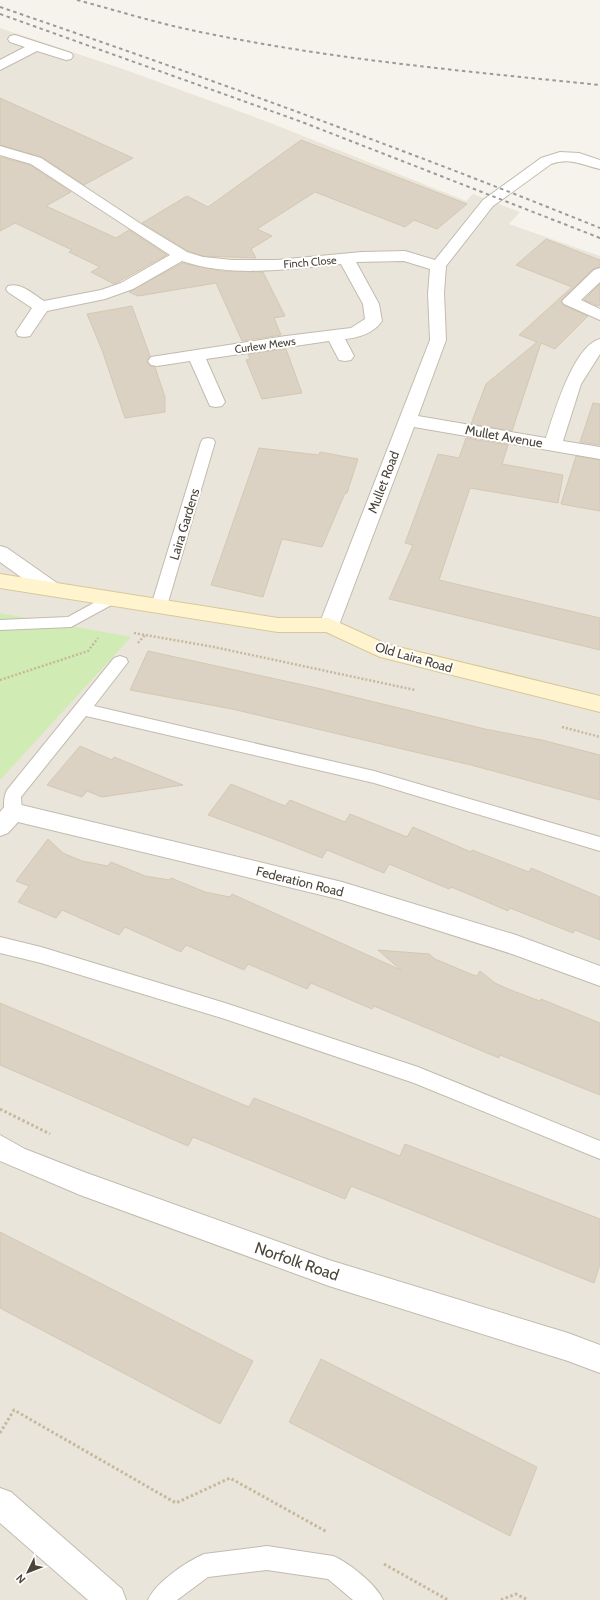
<svg xmlns="http://www.w3.org/2000/svg" width="600" height="1600" viewBox="0 0 600 1600" font-family="Cabin,sans-serif">
  <style>
    .residential { fill: #eae5da }
    .green { fill: #d1ebb4 }
    .building { fill: #dbd2c3; stroke: #d4c8b3 }
    .lines { fill: none; stroke-linecap: round; stroke-linejoin: round }
    .service-casing { stroke: #c2bbae; stroke-width: 2 }
    .minor-casing { stroke: #c2bbae; stroke-width: 2 }
    .secondary-casing { stroke: #d7c89b; stroke-width: 2 }
    .path-far1 { stroke: #c5b89e; stroke-width: 2.5; stroke-dasharray: 2 2; stroke-linecap: butt }
    .path { stroke: #c5b89e; stroke-width: 3; stroke-dasharray: 2.5 2.5; stroke-linecap: butt }
    .service { fill: #fff; fill-rule: evenodd }
    .minor { fill: #fff; fill-rule: evenodd }
    .secondary { fill: #fff4cd; fill-rule: evenodd }
    .rail { stroke: #9a9a9a; stroke-width: 2; stroke-dasharray: 3.5 3.5; stroke-linecap: butt }
    .labels { text-anchor: middle; stroke-width: 4; stroke-linejoin: round; paint-order: stroke }
    .far-street-label { font-size: 11px; fill: #4b4439; stroke: #fff }
    .street-label { font-size: 13px; fill: #4b4439; stroke: #fff }
    .near-street-label { font-size: 16px; fill: #4b4439; stroke: #fff }
  </style>
  <rect width="100%" height="100%" fill="#f6f3ec"/>
  <path class="residential" d="M0,28l123,41 145,53 198,79 7,-7 47,18 -11,12 91,32v1344h-600z"/>
  <path class="green" d="M0,613l131,24 -131,143z"/>
  <g class="building">
    <path d="M0,98l133,60 -49,27 -42,-28 -42,-12z"/>
    <path d="M301,140l166,64 -30,25 -23,-9 -9,7 -90,-35 -58,37 15,7 -21,13 5,9 -53,-2 -15,-5 -46,-28 45,-27 21,11z"/>
    <path d="M0,157l30,8 41,27 -25,14 70,32 13,-8 38,25 -53,29 -23,-12 9,-5 -31,-15 3,-2 -57,-27 -15,8z"/>
    <path d="M546,239l54,21v7l-7,2 -32,32 2,4 25,11 -33,33 -14,-6 -29,88 -41,-7 15,-40 51,-42 -18,-7 53,-48 -56,-22z"/>
    <path d="M182,263l39,8 42,1 22,44 -11,2 7,17 -39,6 -26,-58 -78,13 -9,-4z"/>
    <path d="M600,284v21l-2,1 -14,-6z"/>
    <path d="M132,306l18,50 -3,6 3,4 5,1 10,30v15l-40,6 -23,-68 -15,-36z"/>
    <path d="M286,349l16,44 -40,6 -16,-39 4,-1 -2,-5z"/>
    <path d="M593,403l7,1v41l-20,-3z"/>
    <path d="M466,438l42,7 -6,19 61,11 -5,28 -88,-15 -31,92 161,38v32l-211,-51 24,-54 -8,-2 33,-89 21,4z"/>
    <path d="M259,448l60,7 1,-3 38,7 -11,34h-2l-23,54 -40,-8 -19,58 -52,-12z"/>
    <path d="M576,456l24,4v51l-39,-7z"/>
    <path d="M148,651l169,37 168,41 57,11 58,15v45l-129,-35 -69,-16 -170,-40 -102,-19z"/>
    <path d="M80,746l32,14 2,-3 69,28 -81,12 -15,-6 -5,6 -35,-12z"/>
    <path d="M231,784l54,22 5,-6 55,22 5,-8 57,23 6,-10 58,25 1,-2 57,22 2,-4 69,29v43l-25,-10 -2,3 -63,-25 -2,3 -30,-13 -27,-11 -2,2 -60,-25 -5,9 -57,-23 -5,8 -40,-16 -74,-27z"/>
    <path d="M48,839l15,14 19,8 26,5 3,-4 34,14 25,4 1,-2 34,14 25,5 2,-3 169,76 -23,-20 51,4 6,5 38,16 4,1 3,-5 15,12 13,6 32,12 1,-2 59,24v72l-100,-40 -1,3 -125,-52 -2,3 -61,-26 -4,6 -59,-25 -4,6 -58,-25 -5,7 -56,-25 -6,8 -57,-25 -6,8 -38,-16 11,-16 -13,-5z"/>
    <path d="M0,1003l249,104 5,-9 146,58 5,-12 195,75v45l-6,19 -243,-97 -6,13 -152,-62 -5,9 -188,-81z"/>
    <path d="M0,1232l253,129 -33,63 -220,-116z"/>
    <path d="M321,1359l216,108 -27,69 -221,-114z"/>
  </g>
  <g class="lines">
    <g class="service-casing">
      <g id="service">
        <path d="M208,438l5,1 2,3 -48,164 -3,4 -5,1 -5,-1 -3,-4 50,-164 2,-3z"/>
        <path d="M110,594l5,1 3,4 -3,4 -44,24 -71,3v-10l68,-3z"/>
        <path d="M120,656l6,2 2,4 -34,44 280,65 226,66v14l-226,-68 -288,-67 -65,81 1,15 -3,5 -6,2 -6,-2c-4,-8 -4,-19 0,-27l107,-132z"/>
        <path d="M0,937l41,10 184,56 193,64 182,74v18l-186,-76 -189,-64 -184,-56 -41,-10z"/>
        <path d="M267,1546l66,10c15,6 44,29 50,44h-30l-25,-21 -61,-9 -59,7 -31,23h-29c8,-18 38,-38 56,-46z"/>
      </g>
    </g>
    <g class="minor-casing">
      <g id="minor">
        <path d="M15,35l56,18 2,3 -2,3 -5,1 -29,-9 -37,19v-10l25,-13 -15,-5 -2,-3 2,-3z"/>
        <path d="M0,146l41,12 100,66 46,28 16,5 29,3h45l85,-8 43,-1 30,9 48,-60 58,-42 19,-6 19,1 21,7v9c-18,-4 -30,-12 -49,-5l-58,42 -47,60 -2,27 2,47 -28,76 128,22c8,-24 27,-92 54,-99v15l-19,30 -18,57 37,6v12l-186,-32 -75,198 -3,5 -7,2 -7,-2 -3,-5 111,-285 -2,-47 2,-24 -26,-8 -48,1 23,42 3,17c-8,12 -24,17 -37,18l9,17 -3,4 -6,1 -6,-1 -10,-19 -123,18 19,43 -3,4 -6,1 -6,-1 -20,-45 -33,5 -6,-1 -3,-4 3,-4 135,-21 65,-8 14,-9 -2,-15 -22,-40c-52,5 -109,14 -159,-3l-49,28 -28,10 -58,12 -17,25 -6,1 -6,-1 -2,-4 16,-24 -24,-16 -2,-3 2,-3c13,-4 25,8 36,15l57,-11 20,-7 49,-28 -139,-91 -31,-9z"/>
        <path d="M600,268v14l-19,18 19,9v11l-36,-16 -2,-3 32,-31z"/>
        <path d="M0,546l7,2 50,35 3,5 -3,5 -7,2 -7,-2 -43,-31z"/>
        <path d="M13,803l329,79 174,53 84,31v20l-88,-32 -170,-54 -324,-78 -10,11 -8,3v-24l5,-6z"/>
        <path d="M0,1135l25,14 59,23 245,88 239,73 32,12v28l-32,-12 -239,-75 -249,-91 -80,-34z"/>
        <path d="M0,1488l11,4 111,97 4,11h-38l-88,-77z"/>
      </g>
    </g>
    <g class="secondary-casing">
      <path id="secondary" d="M0,574l278,44h51l57,26 214,52v16l-220,-55 -54,-25h-48l-278,-44z"/>
    </g>
    <g class="path-far1">
      <path d="M134,633l80,14 201,43"/>
      <path d="M138,643l7,-8"/>
      <path d="M0,680l88,-29 10,-13"/>
      <path d="M562,727l38,10"/>
    </g>
    <g class="path">
      <path d="M0,1109l50,25"/>
      <path d="M0,1433l14,-23 162,93 54,-25 97,54"/>
      <path d="M384,1564l64,36"/>
      <path d="M501,1600l15,-6 12,6"/>
    </g>
    <use href="#service" class="service"/>
    <use href="#minor" class="minor"/>
    <use href="#secondary" class="secondary"/>
    <g class="rail">
      <path d="M77,0c38,10 76,22 114,30 135,29 272,41 409,55"/>
      <path d="M0,7c202,69 402,141 600,221"/>
      <path d="M0,14l302,108 298,116"/>
    </g>
  </g>
  <g class="labels">
    <g class="far-street-label">
      <text transform="translate(310 262) rotate(-5)" y="4">Finch Close</text>
      <text transform="translate(265 345) rotate(-8)" y="4">Curlew Mews</text>
    </g>
    <g class="street-label">
      <text transform="translate(504 436) rotate(10)" y="5">Mullet Avenue</text>
      <text transform="translate(383 482) rotate(-69)" y="5">Mullet Road</text>
      <text transform="translate(184 524) rotate(-73)" y="5">Laira Gardens</text>
      <text transform="translate(414 657) rotate(16)" y="5">Old Laira Road</text>
      <text transform="translate(300 881) rotate(14)" y="5">Federation Road</text>
    </g>
    <g class="near-street-label">
      <text transform="translate(297 1261) rotate(19)" y="6">Norfolk Road</text>
    </g>
  </g>
  <g transform="translate(28 1572) rotate(227)" stroke="#ffffff" stroke-width="3" paint-order="stroke">
  <path d="M0-3L7 15L0 10L-7 15Z" fill="#4b4439"/>
  <text y="-6" font-size="11" font-weight="bold" text-anchor="middle" fill="#4b4439">N</text>
  </g>
</svg>
